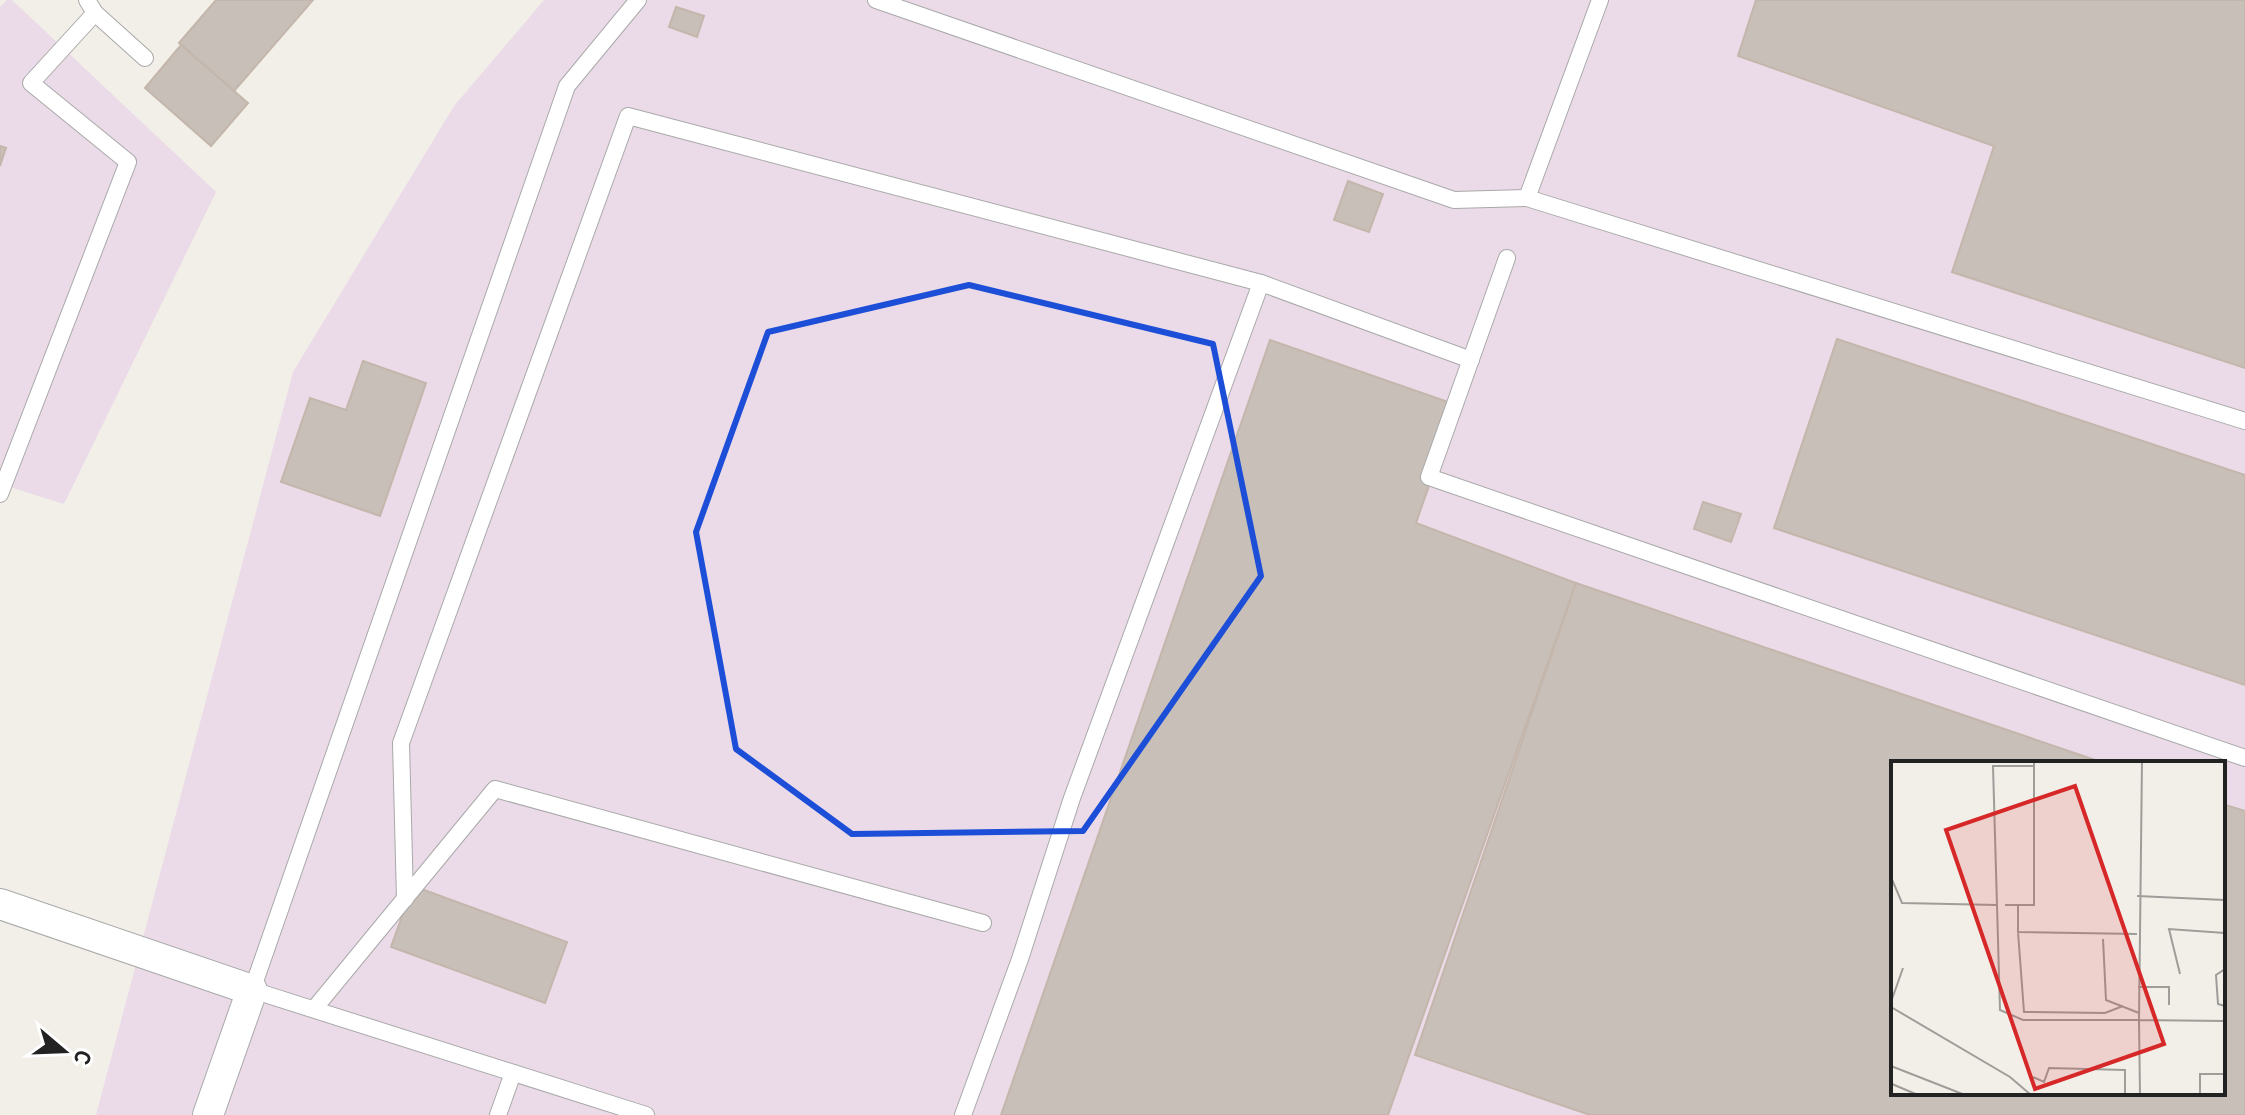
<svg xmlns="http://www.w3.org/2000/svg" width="2245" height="1115" viewBox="0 0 2245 1115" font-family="Overpass,sans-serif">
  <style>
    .industrial { fill: #ebdbe8; fill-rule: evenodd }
    .building { fill: #c7bfb8; stroke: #c4b6ab; stroke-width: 2 }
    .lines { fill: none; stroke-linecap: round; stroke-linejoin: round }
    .lane-casing { stroke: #a9a9a9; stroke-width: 18 }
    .street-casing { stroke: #a9a9a9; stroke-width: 32 }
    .lane { stroke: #fff; stroke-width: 16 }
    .street { stroke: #fff; stroke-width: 30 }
    .marked { fill: none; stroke: #1d4ed8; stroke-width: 6; stroke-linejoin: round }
    .inset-road { fill: none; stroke: #9f9d99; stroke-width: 2 }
    .view { fill: #d62828; fill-opacity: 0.15; stroke: #d62828; stroke-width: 4 }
    .inset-edge { fill: none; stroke: #222; stroke-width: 4 }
  </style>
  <rect width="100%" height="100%" fill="#f2efe9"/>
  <g class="industrial">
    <path d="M7,0h5l204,192 -152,312 -64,-20v-477z"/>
    <path d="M544,0h1701v1115h-2149l197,-743 161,-266zM1893,763h330v330h-330z"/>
  </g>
  <g class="building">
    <path d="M216,0h97l-79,91 -55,-48z"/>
    <path d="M1756,0h489v368l-293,-96 42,-126 -256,-90z"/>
    <path d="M676,7l28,9 -7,21 -28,-10z"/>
    <path d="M181,45l67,58 -37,43 -66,-58z"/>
    <path d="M0,146l6,2 -6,18z"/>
    <path d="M1348,181l35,13 -14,38 -35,-12z"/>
    <path d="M1837,339l408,136v210l-471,-157z"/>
    <path d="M1270,340l187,65 -41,118 160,60 -188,532h-387z"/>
    <path d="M363,361l63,22 -46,133 -99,-34 29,-84 36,12z"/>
    <path d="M1703,502l38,12 -10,28 -37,-13z"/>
    <path d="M1576,583l528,180h-211v330h330v-289l22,7v304h-655l-175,-60z"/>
    <path d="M413,886l154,56 -22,61 -154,-56z"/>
  </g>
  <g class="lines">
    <g class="lane-casing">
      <g id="lane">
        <path d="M87,0l8,13 50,45"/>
        <path d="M638,0l-71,86 -315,904 394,125"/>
        <path d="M876,0l578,200 73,-2 718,223"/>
        <path d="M1527,198l73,-198"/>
        <path d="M1507,258l-78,219 816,281"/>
        <path d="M0,494l128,-332 -97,-79 64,-70"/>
        <path d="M405,899l-4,-156 227,-627 633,167"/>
        <path d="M314,1009l181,-220 488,134"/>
        <path d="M498,1115l15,-42"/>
        <path d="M963,1115l57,-156 52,-161 189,-515 210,77"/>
      </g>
    </g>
    <g class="street-casing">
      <path id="street" d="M0,904l252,86 -44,125"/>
    </g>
    <use href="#lane" class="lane"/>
    <use href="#street" class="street"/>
  </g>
  <path class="marked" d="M969,285l244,59 48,232 -178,255 -231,3 -116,-85 -40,-217 72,-200z"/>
  <g transform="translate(1891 761)">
    <rect width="334" height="334" fill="#f2efe9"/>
    <path class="inset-road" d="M143,5h-41l7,244 23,10h116l3,-259M0,116l11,26 95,2M246,135l88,4M114,144h29v-144M127,144v27l119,2M127,171l6,80 81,1 18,-7M212,178l3,61 33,13M334,208l-9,6 2,29 7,2M289,213l-11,-45 56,4M247,226h31v18M0,241l12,-34M0,246l119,70 21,18M0,305l74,29M142,316l11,5 5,-14 76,2v25M1,323l26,11M249,334l-1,-75 86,1M309,334v-21h25"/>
    <path class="view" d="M184,25l89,258 -129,45 -89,-259z"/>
    <rect width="334" height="334" class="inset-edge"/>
  </g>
  <g transform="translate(64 1051) rotate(109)" stroke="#ffffff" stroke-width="6" paint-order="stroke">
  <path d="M0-6L14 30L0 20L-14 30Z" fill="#222222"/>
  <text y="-12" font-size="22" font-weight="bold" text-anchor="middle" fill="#222222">С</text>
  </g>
</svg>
